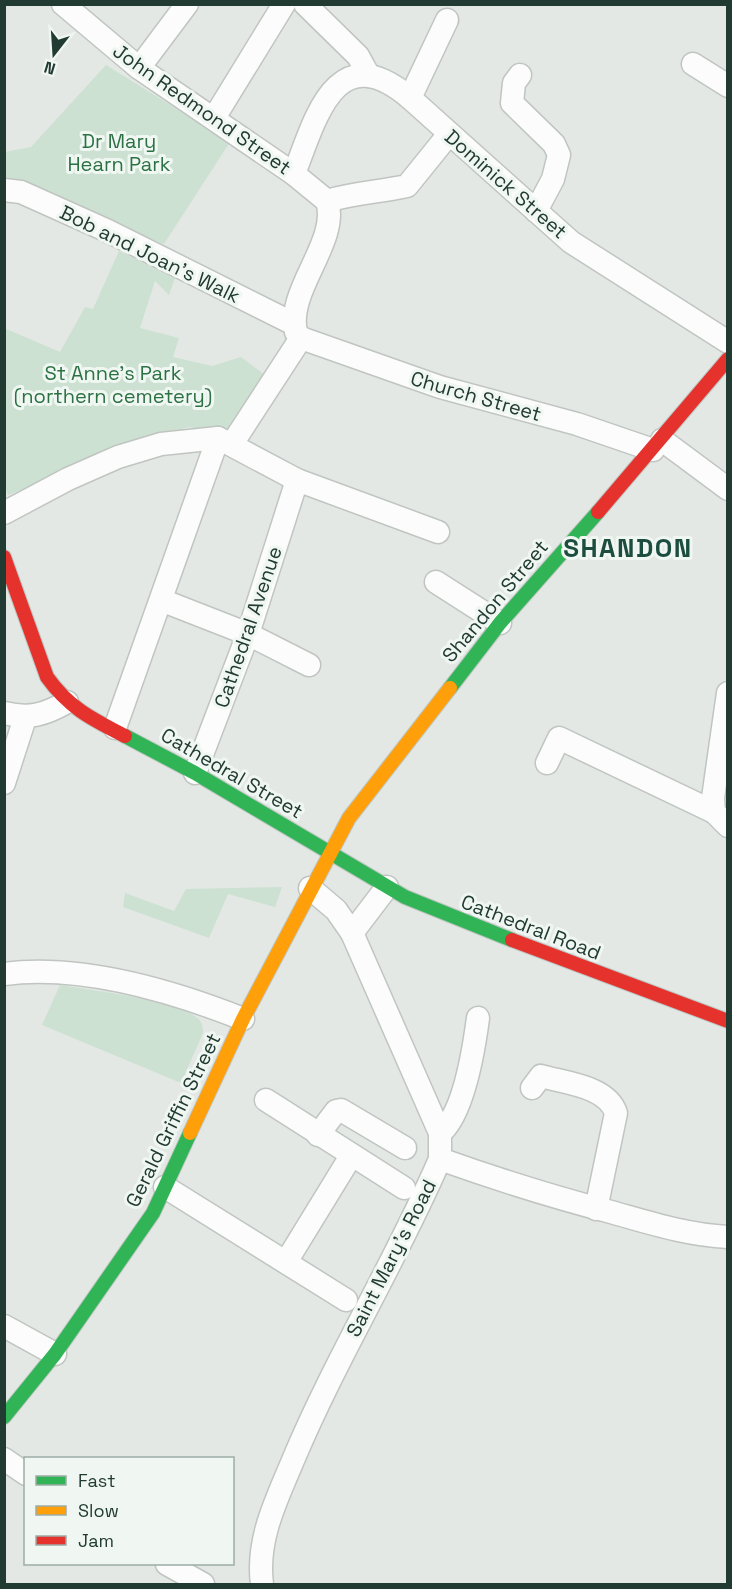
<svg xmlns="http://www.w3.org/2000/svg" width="732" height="1589" viewBox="0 0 732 1589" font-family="'Space Grotesk',sans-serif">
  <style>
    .green { fill: #cce1d1 }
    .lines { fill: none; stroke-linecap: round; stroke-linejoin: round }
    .street-casing { stroke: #c0c5c2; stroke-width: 25 }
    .fast-casing { stroke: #bec6c2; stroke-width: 16 }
    .slow-casing { stroke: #bec6c2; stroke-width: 16 }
    .jam-casing { stroke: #bec6c2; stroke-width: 16 }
    .street { stroke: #fbfcfb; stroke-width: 22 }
    .fast { stroke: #30b455; stroke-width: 14 }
    .slow { stroke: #ff9f0a; stroke-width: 14 }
    .jam { stroke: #e5322d; stroke-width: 14 }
    .labels { text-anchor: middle; stroke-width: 6; stroke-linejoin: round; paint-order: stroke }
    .street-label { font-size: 20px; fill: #213b32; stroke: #f0f7f3 }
    .park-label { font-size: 20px; fill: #2c7143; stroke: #f0f7f3 }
    .district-label { font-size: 26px; font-weight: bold; letter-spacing: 1.5px; fill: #1d4d3e; stroke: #f0f7f3 }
  </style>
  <rect width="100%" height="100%" fill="#e3e8e5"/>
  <g class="green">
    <path d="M106,65l124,77 -66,102 -159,-63v-29l26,-5z"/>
    <path d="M119,251l56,27 -6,17 -14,-14 -15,47 39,10 -6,19 39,9 29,-9 24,18 -39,59 -37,-7 -46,13 -135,55 -4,-10v-157l56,24 25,-45 8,2z"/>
    <path d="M282,887l-7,20 -47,-13 -19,44 -86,-31 2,-14 49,18 12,-22z"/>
    <path d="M60,985c30,5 115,15 136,32 6,4 7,9 7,16l-22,50 -139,-58z"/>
  </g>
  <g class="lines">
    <g class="street-casing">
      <g id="street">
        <path d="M63,4l76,64 155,106 33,27c13,40 -41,89 -31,131l5,6 139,49 137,37 76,26"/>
        <path d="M305,4l53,52 11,20"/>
        <path d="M693,64l35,22"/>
        <path d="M139,68l48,-64"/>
        <path d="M520,75l-6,8 -2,20 42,41 5,11 -6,24 -17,32"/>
        <path d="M410,98l37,-78"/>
        <path d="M214,118l70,-114"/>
        <path d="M294,174c22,-57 42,-138 116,-76l161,144 157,100"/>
        <path d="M4,190l17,2 87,39 186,93"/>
        <path d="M327,201c27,-8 53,-9 80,-15l42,-52"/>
        <path d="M662,440l66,49"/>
        <path d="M232,444l69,-106"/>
        <path d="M4,513l64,-34 50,-22 43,-13 57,-6 79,42 141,52"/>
        <path d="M436,582l64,41"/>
        <path d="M161,600l87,34 61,31"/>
        <path d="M728,693l-15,105 1,14 14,14"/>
        <path d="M4,713c26,6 40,2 63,-11"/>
        <path d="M115,728l103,-290"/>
        <path d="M547,763l12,-25 155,74"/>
        <path d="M195,773l53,-139 49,-154"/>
        <path d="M4,783l21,-65"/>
        <path d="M352,933l35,-46"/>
        <path d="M4,974c77,-10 168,17 239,45"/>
        <path d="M532,1088l9,-12c24,7 66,10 75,37l-20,96"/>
        <path d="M266,1100l138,88"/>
        <path d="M440,1133c24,-19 34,-85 38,-115"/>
        <path d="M318,1135l18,-24 5,-1 64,38"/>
        <path d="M440,1159c56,20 113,38 171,53 39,11 76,23 117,25"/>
        <path d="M165,1187l181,113"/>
        <path d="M286,1262l65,-106"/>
        <path d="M4,1326l51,28"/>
        <path d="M4,1459l22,15"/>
        <path d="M167,1564l36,20"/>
        <path d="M262,1584c-6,-45 15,-85 32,-126 43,-102 102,-197 146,-299v-26l-88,-200 -16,-23 -26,-22"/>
      </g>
    </g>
    <g class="fast-casing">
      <g id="fast">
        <path d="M450,688l50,-65 98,-111"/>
        <path d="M125,736l70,37 210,124 107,43"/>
        <path d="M4,1417l51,-63 98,-141 37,-80"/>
      </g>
    </g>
    <g class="slow-casing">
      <path id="slow" d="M190,1133l53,-114 106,-201 101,-130"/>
    </g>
    <g class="jam-casing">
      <g id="jam">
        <path d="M598,512l130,-153"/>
        <path d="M4,557l43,120c22,31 45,42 78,59"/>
        <path d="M512,940l216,81"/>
      </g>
    </g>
    <use href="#street" class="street"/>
    <use href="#fast" class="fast"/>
    <use href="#slow" class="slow"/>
    <use href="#jam" class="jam"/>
  </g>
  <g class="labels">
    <g class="street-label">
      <text transform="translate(202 109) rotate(35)" y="7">John Redmond Street</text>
      <text transform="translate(506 184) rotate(41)" y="7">Dominick Street</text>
      <text transform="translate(150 254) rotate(26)" y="7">Bob and Joan's Walk</text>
      <text transform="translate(476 396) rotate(16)" y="7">Church Street</text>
      <text transform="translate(495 601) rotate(-50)" y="7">Shandon Street</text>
      <text transform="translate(248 627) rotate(-71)" y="7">Cathedral Avenue</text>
      <text transform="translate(232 773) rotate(30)" y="7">Cathedral Street</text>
      <text transform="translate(531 927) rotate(21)" y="7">Cathedral Road</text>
      <text transform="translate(173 1120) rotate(-64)" y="7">Gerald Griffin Street</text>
      <text transform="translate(391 1258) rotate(-63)" y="7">Saint Mary's Road</text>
    </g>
    <g class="park-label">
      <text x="119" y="148">Dr Mary<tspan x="119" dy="23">Hearn Park</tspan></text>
      <text x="113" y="380">St Anne's Park<tspan x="113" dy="23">(northern cemetery)</tspan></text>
    </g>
    <g class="district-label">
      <text x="628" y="557">SHANDON</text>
    </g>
  </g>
  <rect width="732" height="1589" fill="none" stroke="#213b32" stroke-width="12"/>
  <rect x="24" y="1457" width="210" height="108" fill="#f0f7f3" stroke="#9daca6" stroke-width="1.5"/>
  <rect x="36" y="1476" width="30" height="9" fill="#30b455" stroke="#9daca6" stroke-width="1.5"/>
  <text x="78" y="1487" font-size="18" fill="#213b32">Fast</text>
  <rect x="36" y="1506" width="30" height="9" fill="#ff9f0a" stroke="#9daca6" stroke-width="1.5"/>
  <text x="78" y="1517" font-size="18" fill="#213b32">Slow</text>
  <rect x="36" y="1536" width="30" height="9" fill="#e5322d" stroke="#9daca6" stroke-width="1.5"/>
  <text x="78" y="1547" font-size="18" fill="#213b32">Jam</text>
  <g transform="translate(54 54) rotate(197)" stroke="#f0f7f3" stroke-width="4.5" paint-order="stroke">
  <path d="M0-4.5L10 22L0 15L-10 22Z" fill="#213b32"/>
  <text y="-9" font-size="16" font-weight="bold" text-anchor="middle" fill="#213b32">N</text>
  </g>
</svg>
